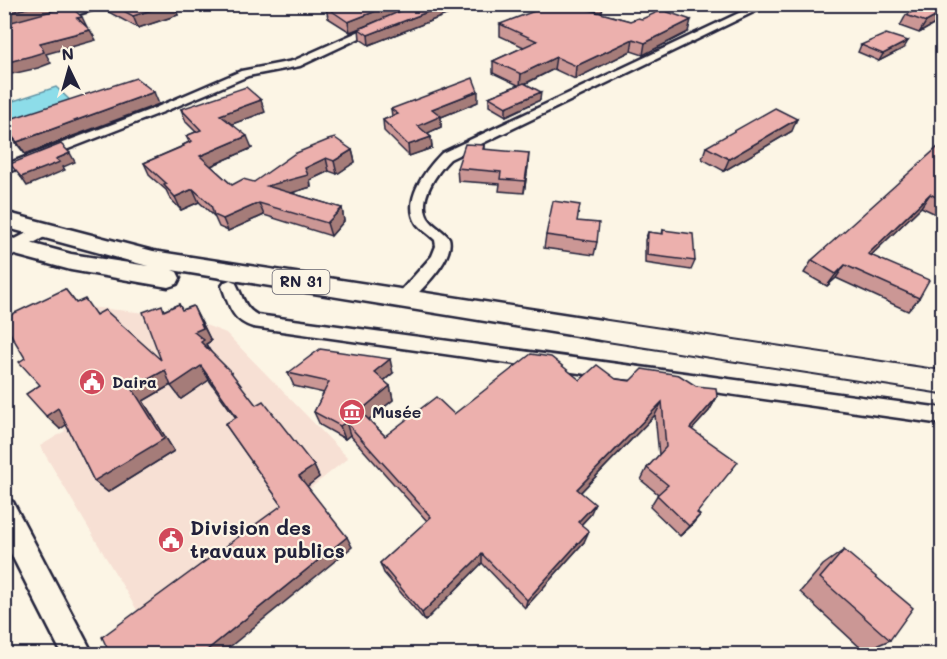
<svg xmlns="http://www.w3.org/2000/svg" width="947" height="659" viewBox="0 0 947 659" font-family="Mali,sans-serif">
  <style>
    .built { fill: #f7e0d4 }
    .water { fill: #8ddde9; stroke: #6292a3; stroke-width: 1.5 }
    .lines { fill: none; stroke-linecap: round; stroke-linejoin: round }
    .minor-casing { stroke: #22223b; stroke-width: 5 }
    .tertiary-casing { stroke: #22223b; stroke-width: 5 }
    .primary-casing { stroke: #22223b; stroke-width: 4 }
    .trunk-casing { stroke: #22223b; stroke-width: 5 }
    .minor { fill: #fcf5e5; fill-rule: evenodd }
    .tertiary { fill: #fcf5e5; fill-rule: evenodd }
    .primary { fill: #fcf5e5; fill-rule: evenodd }
    .trunk { fill: #fcf5e5; fill-rule: evenodd }
    .wall { fill: #cb9795; stroke: #22223b; stroke-width: 1.5 }
    .shaded-wall { fill: #a57b79; stroke: #22223b; stroke-width: 1.5 }
    .building { fill: #ecb0ad; stroke: #22223b; stroke-width: 1.5 }
    .labels { text-anchor: middle; stroke-width: 4.5; stroke-linejoin: round; paint-order: stroke }
    .shield { fill: #fcf5e5; stroke: #63616e; stroke-width: 1.5 }
    .shield-label { font-size: 15px; font-weight: bold; fill: #22223b }
    .poi-label { font-size: 16px; font-weight: bold; fill: #22223b; stroke: #fcf5e5; text-anchor: start }
    .near-poi-label { font-size: 20px; font-weight: bold; fill: #22223b; stroke: #fcf5e5; text-anchor: start }
  </style>
  <rect width="100%" height="100%" fill="#fcf5e5"/>
  <filter id="ink" filterUnits="userSpaceOnUse"><feTurbulence type="fractalNoise" baseFrequency=".0167" numOctaves="2"/><feDisplacementMap in="SourceGraphic" scale="12" xChannelSelector="R" yChannelSelector="G"/><feConvolveMatrix kernelMatrix="1 2 1 2 8 2 1 2 1" color-interpolation-filters="sRGB"/></filter>
  <g filter="url(#ink)">
    <path class="built" d="M70,305l115,12 41,16 122,125 -204,164 -104,-176 25,-15 -52,-100z"/>
    <path class="water" d="M56,87l18,17 -69,24 -1,-24z"/>
    <g class="lines">
      <g class="minor-casing">
        <g id="minor">
          <path d="M95,4h16l-55,17 -4,-3z"/>
          <path d="M758,4h12l-320,155c-12,12 -33,40 -22,59 5,8 15,12 21,20 6,21 -27,50 -39,64h-12l-2,-4 2,-4 34,-38 4,-10 -1,-6c-6,-6 -13,-10 -18,-16 -15,-23 8,-54 25,-71z"/>
          <path d="M380,22l5,3 -2,2 -83,39 -52,10 -85,36 -159,62v-9l151,-57 86,-37 52,-10z"/>
          <path d="M230,280l5,2c8,14 8,25 22,33l685,93v16l-689,-97c-21,-6 -24,-22 -31,-41l3,-4z"/>
        </g>
      </g>
      <g class="tertiary-casing">
        <g id="tertiary">
          <path d="M44,224l6,2 3,4 -3,4 -46,25v-14z"/>
          <path d="M4,498l9,4 80,152h-31l-58,-114z"/>
        </g>
      </g>
      <g class="primary-casing">
        <path id="primary" d="M601,320l341,51v22l-341,-53 -9,-3 -4,-7 4,-7z"/>
      </g>
      <g class="trunk-casing">
        <path id="trunk" d="M4,212l149,39 448,69 10,3 4,7 -4,7 -10,3 -429,-70 5,2 3,6 -3,6 -9,3 -97,-17 -67,-18v-16l67,18 77,12 -144,-39z"/>
      </g>
      <use href="#minor" class="minor"/>
      <use href="#tertiary" class="tertiary"/>
      <use href="#primary" class="primary"/>
      <use href="#trunk" class="trunk"/>
    </g>
    <g class="wall">
      <path d="M101,4h73l4,11 -40,13 -35,-19z"/>
      <path d="M335,4h139l-105,41 -9,-6 -1,-10 2,-1 -11,4 -22,-14 -2,-11z"/>
      <path d="M942,4v16l-23,13 -19,-7 6,-11z"/>
      <path d="M602,12l-2,1 30,8 58,11 -45,23 -12,-4 -56,28 -21,-10 -29,15 15,16 -34,16 -17,-10v-9l29,-12 -25,-12v-12l31,-14 -24,-11v-12z"/>
      <path d="M861,45l43,3 -25,13 -21,-9z"/>
      <path d="M478,102l-37,15v10l-14,6 4,4 1,11 -23,8 -25,-25 -1,-11 9,-4 -1,-7z"/>
      <path d="M159,104l-134,50 -21,-26v-7z"/>
      <path d="M181,109l84,3 -33,12 20,24 -41,18 21,19 22,-3 98,-32 3,12 -18,12 -8,-3 -19,9 1,7 -20,6 51,15 2,13 -13,15 -67,-21 -36,16 -9,-4 -5,-11 -15,-14 -18,8 -11,-12 -4,-8 -16,-14 -6,-13 39,-17v-1l6,-3 -3,-6 10,-4 -10,-10z"/>
      <path d="M792,131l-68,40 -22,-12 4,-12z"/>
      <path d="M484,145v5l44,16 -4,27 -25,-2 1,-7 -42,-3 -1,-13z"/>
      <path d="M942,149v68l-21,-10 -50,48 48,43 -11,13 -72,-33 -9,8 -23,-13 8,-13z"/>
      <path d="M577,221l20,21 -3,13 -50,-7 2,-13z"/>
      <path d="M942,223v8l-3,-2z"/>
      <path d="M663,230l32,31 -4,9 -46,-7v-23l3,-8 14,2z"/>
      <path d="M65,289l11,14 21,12 64,45 4,-50 14,-6 3,6 19,10 10,21 -5,3 4,8 46,53 58,61 5,11 -12,9 45,61 -70,-42 -57,-81 11,-6 -27,-38 -28,19 -10,-14 -28,16 31,50 -66,41 -14,-11 -28,-57 -6,5 -20,-44 -15,-27z"/>
      <path d="M288,373h105l-9,8 6,5 3,14 -24,20 16,16 69,-22 126,-34 36,-1 80,7 21,11 -8,14 -17,18 6,84 -7,13 -11,10 -30,-29 8,-13 -17,-14 6,-12 12,-13 -4,-40 -74,77 9,23 -9,10 3,17 -59,66 -43,-45 -57,58 -41,-48 -4,-10 47,-42 -77,-86 -5,4 -25,-14 -6,-13 10,-19 -30,-7z"/>
      <path d="M844,550l46,90 -26,11 -64,-59 23,-27z"/>
    </g>
    <g class="shaded-wall">
      <path d="M41,4h24l2,5 -63,18v-13z"/>
      <path d="M168,4h6l4,11 -40,13 -5,-12z"/>
      <path d="M394,4h27l-71,28 -2,-10z"/>
      <path d="M448,4h26l-105,41 -1,-10z"/>
      <path d="M596,4h8l-2,8 -17,9 1,-12z"/>
      <path d="M942,13v7l-23,13 7,-11z"/>
      <path d="M82,17l5,10 -10,-9z"/>
      <path d="M691,20l-3,12 -45,23 2,-12z"/>
      <path d="M90,30l6,10 -50,14 5,9 -13,5 -26,6 -3,-5 -5,1v-10l36,-17z"/>
      <path d="M633,39l-2,12 -56,28 1,-13z"/>
      <path d="M908,41l-4,7 -25,13 4,-7z"/>
      <path d="M556,57l-2,12 -34,17 1,-12z"/>
      <path d="M478,91v11l-37,15v10l-22,10 -1,-11 14,-17z"/>
      <path d="M154,92l5,12 -134,50 -8,-12z"/>
      <path d="M541,92l-1,8 -34,16v-9z"/>
      <path d="M261,100l4,12 -41,15 -4,-12z"/>
      <path d="M797,119l-5,12 -68,40 5,-12z"/>
      <path d="M247,136l5,12 -46,20 -6,-12z"/>
      <path d="M431,137l1,11 -23,8 -1,-11z"/>
      <path d="M352,150l3,12 -18,12 -3,-13z"/>
      <path d="M70,153l5,9 -12,5 2,3 -38,16 -6,-9 35,-18z"/>
      <path d="M529,153l-1,13 -4,27 1,-12z"/>
      <path d="M326,158l3,13 -19,9 1,7 -40,12 -4,-13z"/>
      <path d="M193,189l6,13 -18,8 -6,-13z"/>
      <path d="M930,194l-9,13 -62,60 9,-13z"/>
      <path d="M259,203l5,12 -36,16 -5,-12z"/>
      <path d="M342,208l2,13 -13,15 -4,-13z"/>
      <path d="M845,265l-9,13 -9,8 9,-12z"/>
      <path d="M193,306l18,35 -5,3 6,10 -3,2 -15,-24z"/>
      <path d="M390,359l3,14 -16,13 -3,-14z"/>
      <path d="M201,366l8,14 -28,19 -10,-13z"/>
      <path d="M165,370l9,13 -31,18 31,50 -66,41 -14,-11 38,-93z"/>
      <path d="M390,386l3,14 -30,24 -3,-13z"/>
      <path d="M717,397l-8,14 -27,30 8,-13z"/>
      <path d="M662,402l-7,13 -82,85 4,-11z"/>
      <path d="M58,408l14,13 -12,8 -14,-13z"/>
      <path d="M346,422l4,13 -5,4 -5,-13z"/>
      <path d="M314,466l5,11 -14,11 -6,-12z"/>
      <path d="M595,504l-5,11 -16,17 4,-10z"/>
      <path d="M700,515l-9,11 -11,10 9,-10z"/>
      <path d="M589,531l-5,11 -59,66 2,-8z"/>
      <path d="M347,537l5,10 -131,107h-19z"/>
      <path d="M482,554v9l-57,58 -3,-8z"/>
    </g>
    <g class="building">
      <path d="M4,4h37l-37,10z"/>
      <path d="M111,4h59l-37,12z"/>
      <path d="M335,4h59l-46,18 -22,-15z"/>
      <path d="M417,4h31l-80,31 -9,-6z"/>
      <path d="M553,4h43l-10,5 44,12 8,-3 4,1 20,-9 29,10 -46,23 -12,-4 -57,27 -20,-9 -35,17 -28,-13 44,-20 -37,-17z"/>
      <path d="M927,4h15v9l-16,9 -20,-7z"/>
      <path d="M70,6l12,11 -5,1 13,12 -50,13 4,9 -13,4 -26,7 -1,-39z"/>
      <path d="M886,34l22,7 -25,13 -22,-9z"/>
      <path d="M136,78l18,14 -137,50 -13,-15v-6z"/>
      <path d="M473,78l5,13 -46,18 9,7 -23,10 13,11 -23,8 -25,-25 15,-6 -7,-5z"/>
      <path d="M524,83l17,9 -35,15 -17,-10z"/>
      <path d="M246,87l15,13 -41,15 27,21 -47,20 32,29 11,-6 11,3 40,-28 34,-14 7,-2 17,12 -18,11 -8,-3 -21,10 3,7 -41,11 75,22 -15,15 -68,-20 -36,16 -9,-4 -3,-10 -18,-16 -18,8 -11,-12 3,-1 -23,-21 40,-17 -1,-1 9,-4 -6,-5 15,-6 -20,-21z"/>
      <path d="M775,108l22,11 -68,40 -23,-12z"/>
      <path d="M61,144l9,9 -14,6 4,3 -39,15 -11,-13z"/>
      <path d="M465,144l19,1 -1,4 46,4 -4,28 -25,-2 1,-7 -44,-4z"/>
      <path d="M938,147l4,2v51l-12,-6 -62,60 61,26 -10,18 -74,-33 -9,9 -24,-14z"/>
      <path d="M553,201l27,4 -3,16 22,2 -2,19 -51,-7z"/>
      <path d="M663,230l30,4 2,27 -48,-6 1,-23 15,2z"/>
      <path d="M65,289l11,14 9,-4 11,16 9,-5 56,50 -18,-48 19,-7 2,6 15,-7 3,6 11,-4 10,22 -9,4 10,8 -3,2 29,29 26,34 7,-4 51,65 -15,10 48,61 -145,117h-92l-8,-17 180,-132 -57,-81 12,-7 -36,-51 -30,20 -6,-16 -33,18 32,51 -70,42 -36,-73 -12,8 -20,-22 14,-9 -21,-23 6,-4 -21,-35v-5z"/>
      <path d="M320,349l70,10 -16,13 16,14 -30,25 25,25 51,-39 18,17 77,-60 20,3 29,23 17,-15 19,14 14,2 12,-12 37,6 17,11 20,2 1,9 -27,31 48,34 -41,51 3,2 -11,11 -32,-31 11,-10 -21,-17 19,-21 -4,-45 -85,87 18,15 -17,18 11,9 -62,69 -45,-46 -60,59 -42,-50 51,-46 -85,-95 -6,4 -26,-14 15,-30 -41,-9z"/>
      <path d="M844,550l69,58 -23,32 -70,-62z"/>
    </g>
  </g>
  <defs>
    <g id="civic-disc" transform="scale(1.35)"><circle r="9.5" fill="#d1495b" stroke="#fcf5e5"/><path d="M-.6-6.5H3V-4.5H.6V-3L4-1V1h2V6H-6V1h2V-1L-.6-3ZM-1.2 2.5V6h2.4V2.5Z" fill="#fff"/></g>
    <g id="museum-disc" transform="scale(1.35)"><circle r="9.5" fill="#d1495b" stroke="#fcf5e5"/><path d="M0-6L6-3V-2H-6V-3ZM-5-1h2V3h-2ZM-1-1h2V3h-2ZM3-1h2V3H3ZM-6 4H6V6H-6Z" fill="#fff"/></g>
  </defs>
  <g fill-rule="evenodd">
    <use href="#civic-disc" x="92" y="382"/>
    <use href="#museum-disc" x="352" y="412"/>
    <use href="#civic-disc" x="171" y="540"/>
  </g>
  <g class="labels">
    <rect class="shield" x="272.5" y="270" width="57" height="24" rx="4.5"/>
    <g class="shield-label">
      <text x="301" y="287">RN 31</text>
    </g>
    <g class="poi-label">
      <text x="112" y="388">Daira</text>
      <text x="372" y="418">Musée</text>
    </g>
    <g class="near-poi-label">
      <text x="190" y="535">Division des<tspan x="190" dy="23">travaux publics</tspan></text>
    </g>
  </g>
  <rect width="947" height="659" fill="none" stroke="#fcf5e5" stroke-width="24"/>
  <rect x="12" y="12" width="923" height="635" fill="none" stroke="#22223b" stroke-width="2" filter="url(#ink)"/>
  <g transform="translate(69 69) rotate(355)" stroke="#fcf5e5" stroke-width="4.5" paint-order="stroke">
  <path d="M0-4.5L10 22L0 15L-10 22Z" fill="#22223b"/>
  <text y="-9" font-size="16" font-weight="bold" text-anchor="middle" fill="#22223b">N</text>
  </g>
</svg>
